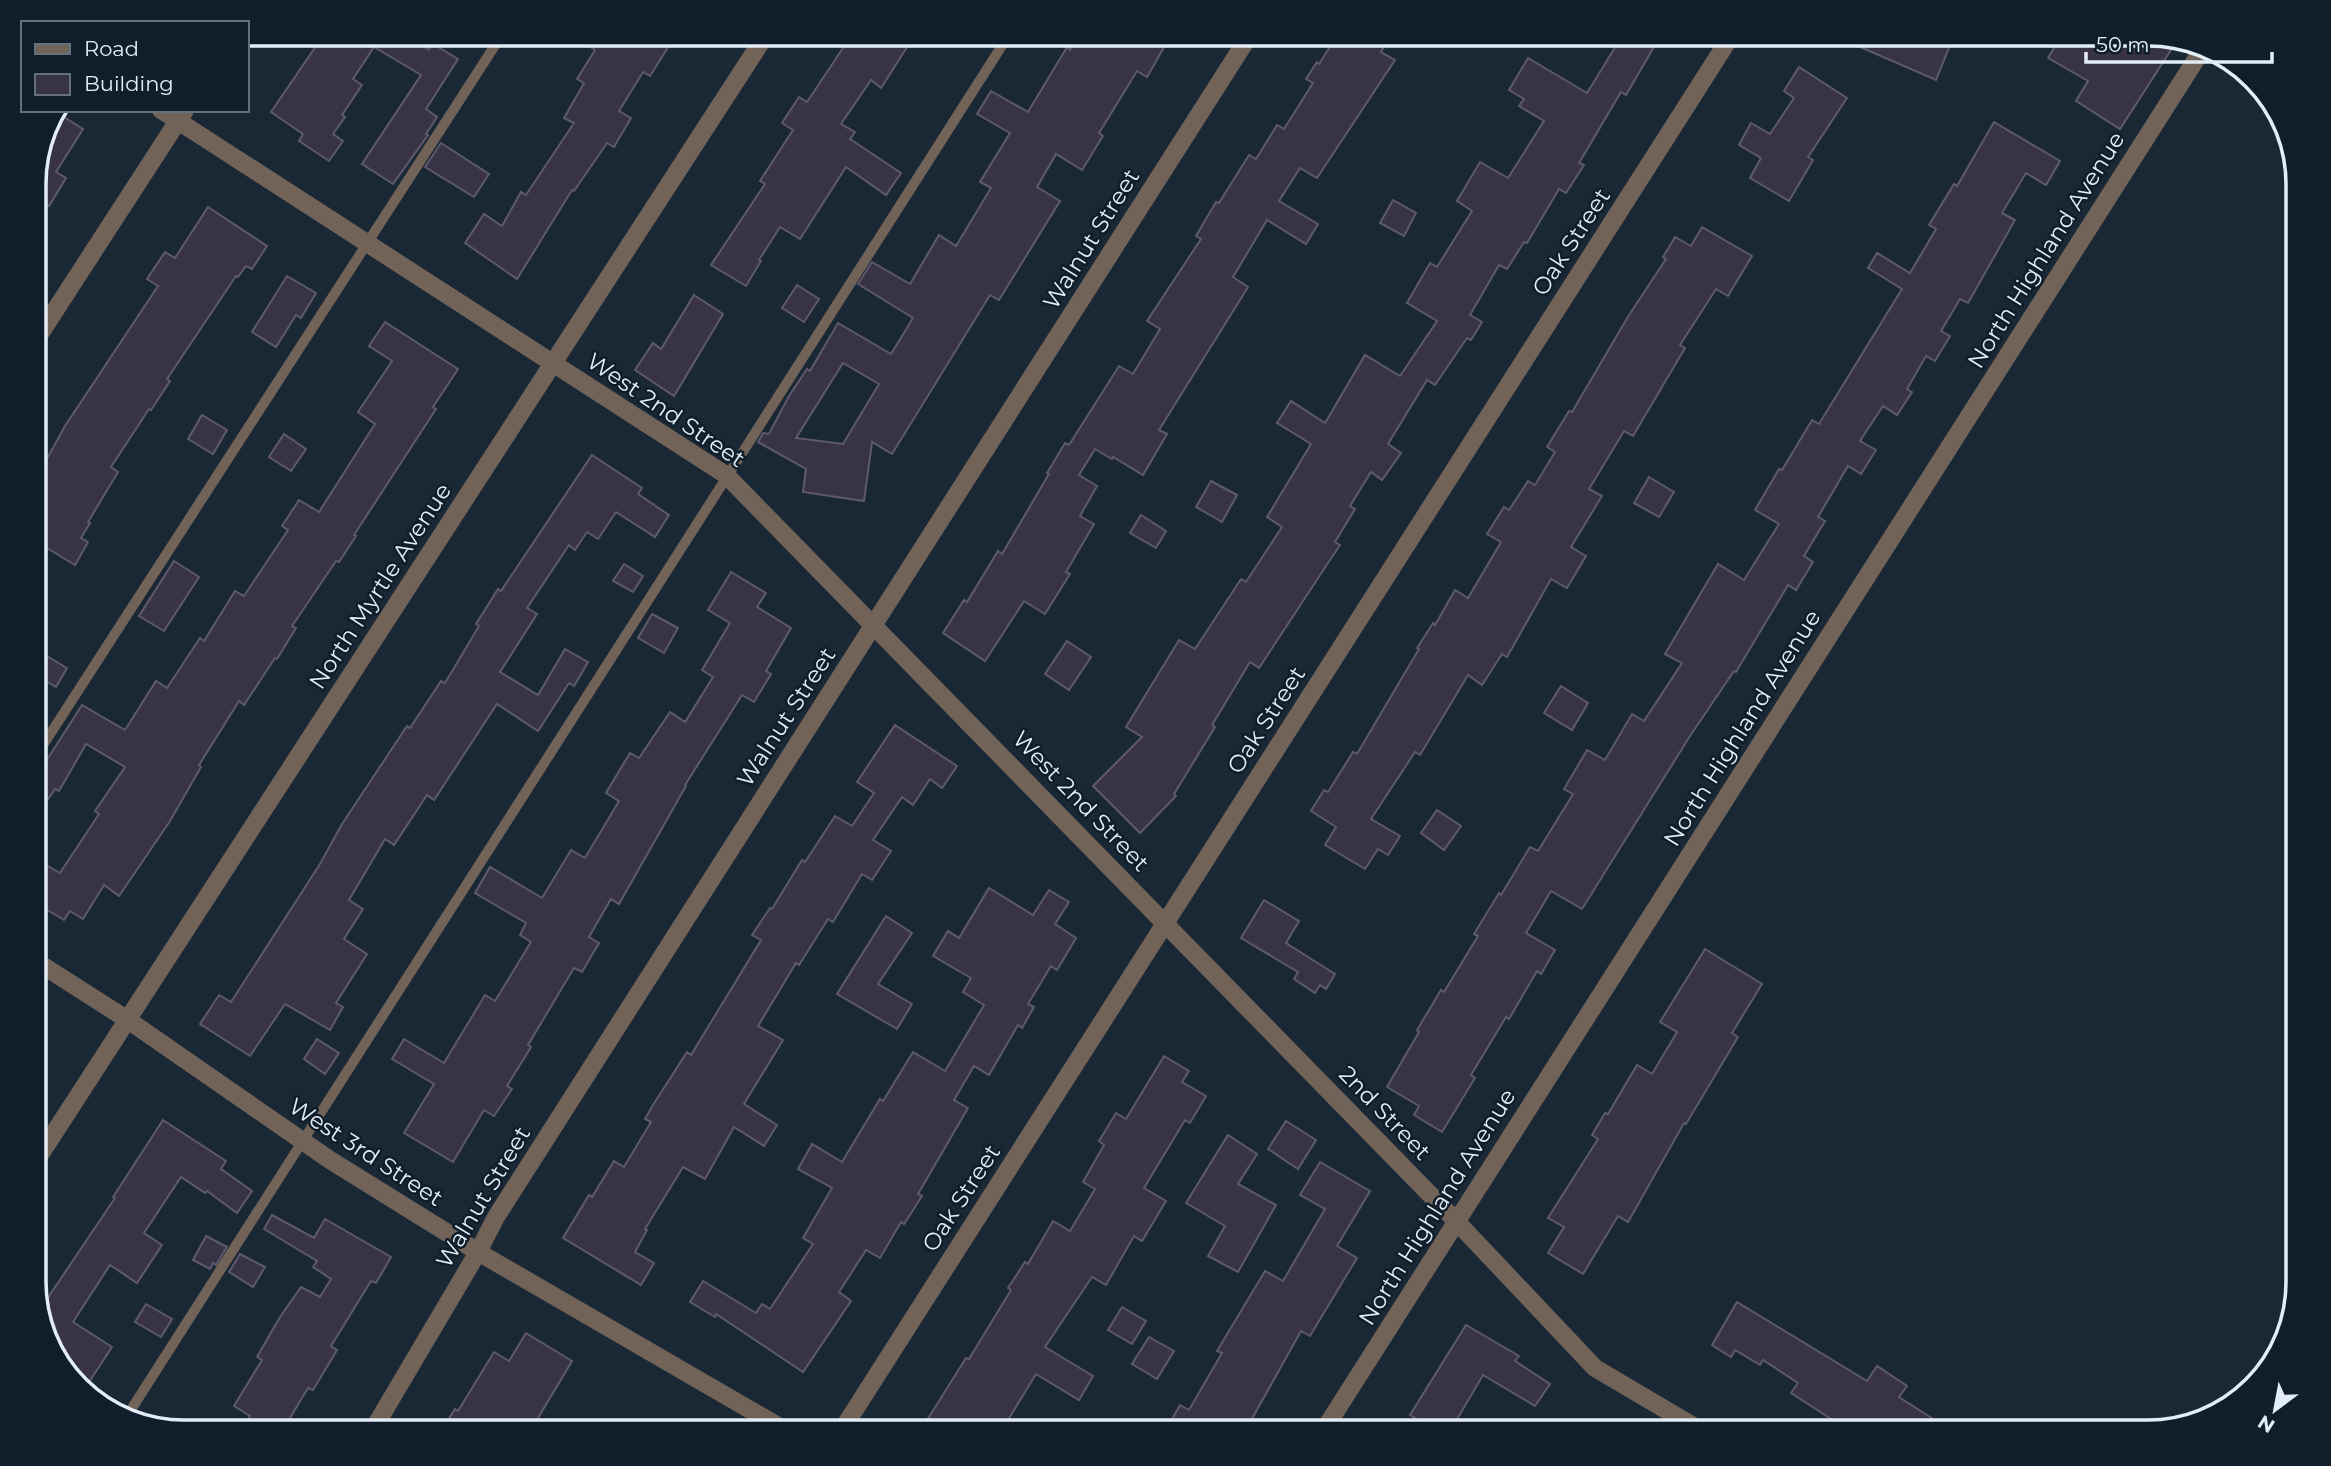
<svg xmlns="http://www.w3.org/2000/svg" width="2331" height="1466" viewBox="0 0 2331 1466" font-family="Montserrat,sans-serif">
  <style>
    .building { fill: #383345; stroke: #5f596d; stroke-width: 2; fill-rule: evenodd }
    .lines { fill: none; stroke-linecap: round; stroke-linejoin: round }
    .service { stroke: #716358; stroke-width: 10 }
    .minor { stroke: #716358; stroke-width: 18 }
    .labels { text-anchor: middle; stroke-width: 5; stroke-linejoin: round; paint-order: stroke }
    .street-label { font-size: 23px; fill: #e3edf6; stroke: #101e2c }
    .rim { fill: none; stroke: #e3edf6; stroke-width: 3.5 }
  </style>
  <rect width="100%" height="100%" fill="#1a2836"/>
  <g class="building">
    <path d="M325,33h76l28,17 4,-6 25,15 -32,50 11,8 -11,17 2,1 -35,49 -31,-20 59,-89 -47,-28 -21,32 9,6 -20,30 3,2 -12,17 10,7 -14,20 -30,-20 4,-7 -32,-22z"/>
    <path d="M570,33h107l-27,43 -7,-4 -24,39 12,7 -17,29 -7,-4 -33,48 -2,-1 -55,89 -52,-36 19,-29 18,12 19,-34 5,3 48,-72 -10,-5 20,-35 -7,-4 18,-29z"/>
    <path d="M853,33h63l-35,55 -10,-8 -30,44 14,8 -5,7 51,34 -15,22 -40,-28 -46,72 -20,-12 -21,33 2,1 -15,25 -35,-21 54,-81 -5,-3 33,-51 -11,-7 17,-26 8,5z"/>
    <path d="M1081,33h91l-25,44 -10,-6 -38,62 4,3 -21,34 -26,-16 -19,33 23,14 -61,99 -9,-5 -98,159 -20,-12 -8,59 -61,-9 3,-23 -48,-27 5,-9 6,1 20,-38 18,-27 3,2 28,-48 53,31 22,-36 -55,-34 14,-22 38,22 29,-49 17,11 35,-58 -11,-6 30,-49 -33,-19 14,-23 37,21 39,-65 3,3zM843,363l36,21 -36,60 -47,-6z"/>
    <path d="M1339,33h36l12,8 -6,11 14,8 -78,118 -17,-10 -21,33 39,23 -12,20 -39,-24 -34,57 15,10 -89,143 8,4 -24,41 -30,-18 -1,2 -17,-10 -16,26 18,11 -17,30 14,8 -28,48 4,2 -25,40 -21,-13 -39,60 -42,-28 21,-33 3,2 31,-51 4,3 47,-80 -2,-1 18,-30 4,2 50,-79 14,8 27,-45 -13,-8 54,-82 -5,-3 20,-34 3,1 30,-48 7,4 21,-34 7,4 29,-46 -7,-4 11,-17 2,2z"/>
    <path d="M1624,33h38l-36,62 -5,-3 -42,71 5,2 -18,28 -7,-4 -32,54 -3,-1 -17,27 -8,-4 -29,50 12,7 -11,18 -4,-2 -32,47 -8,-5 -39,64 13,9 -19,27 -11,-8 -21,34 5,3 -20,33 5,3 -12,18 -69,105 -9,-6 -38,63 3,2 -41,67 2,2 -36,37 -47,-47 49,-49 -16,-10 53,-87 16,9 46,-70 5,3 36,-55 -15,-10 44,-73 -34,-21 14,-22 34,22 40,-68 35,21 37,-55 -30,-18 23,-40 7,4 35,-56 -15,-10 23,-39 28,16 36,-57 -25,-15 5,-7 -15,-9 19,-32 59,35z"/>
    <path d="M1828,33h69l5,2 7,-2h46l-19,47z"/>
    <path d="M2063,33h85l28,9 -56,87 -44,-28 12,-20 -40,-23z"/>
    <path d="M1799,67l48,31 -39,59 5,3 -24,41 -39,-23 11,-20 -22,-13 12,-22 19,11 24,-36 -10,-7z"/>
    <path d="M53,110l30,19 -27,43 10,6 -17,28 -15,-10v-22l15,-57z"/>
    <path d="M1994,122l66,39 -14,24 -20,-12 -24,40 13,7 -47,83 -8,-4 -19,32 9,5 -15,25 -9,-5 -19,33 5,3 -15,23 -14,-9 -23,35 16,9 -15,24 -13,-8 -30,51 7,4 -21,35 9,6 -17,28 -8,-5 -52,87 -2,-1 -44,65 -108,173 -31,-18 -25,42 29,17 -14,24 -4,-3 -28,48 -3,-2 -35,58 4,3 -33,54 -28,-17 5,-9 -32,-19 32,-55 -2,-2 24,-40 3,2 34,-56 -4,-2 25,-41 2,2 29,-48 8,4 35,-57 -9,-5 23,-39 18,10 27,-46 12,7 38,-58 -17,-9 53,-90 26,16 35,-56 -24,-14 24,-41 3,1 30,-50 7,4 83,-135 -34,-21 9,-15 33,20 26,-44 -7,-4 25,-41 3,2z"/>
    <path d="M441,143l48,31 -15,23 -49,-30z"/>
    <path d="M1393,200l23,13 -12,23 -24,-13z"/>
    <path d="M208,207l59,39 -15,23 -6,-3 -8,11 -2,-1 -69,103 3,2 -19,29 -2,-1 -38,58 7,5 -30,50 2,1 -9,15 7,4 -13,23 -41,-25v-65h4l27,-49 93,-140 -11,-7 18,-27 10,6z"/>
    <path d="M1702,227l50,29 -24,40 -12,-7 -36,56 5,3 -52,88 -9,-5 -35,58 13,7 -31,51 15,9 -19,32 -16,-9 -44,78 -5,-3 -20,31 -14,-10 -48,80 -5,-3 -44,67 29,17 -12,19 -10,-6 -13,20 -40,-24 11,-18 -25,-16 13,-21 4,2 25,-40 4,2 62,-105 -2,-1 16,-25 2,2 20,-35 13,8 33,-56 -14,-8 17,-27 5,3 19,-29 7,4 20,-33 -8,-5 22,-36 3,1 57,-97 37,-56 -3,-2 12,-20 16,9z"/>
    <path d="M287,276l29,17 -15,25 -5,-3 -20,32 -24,-15z"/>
    <path d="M797,285l22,14 -15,23 -22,-14z"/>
    <path d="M694,295l29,19 -49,82 -39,-26 18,-27 8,6z"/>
    <path d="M385,322l73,47 -25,38 3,2 -82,126 2,1 -17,26 -3,-1 -44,65 4,2 -19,31 -2,-1 -31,47 -5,-4 -40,64 2,2 -31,54 -51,75 -15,-11 -21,34 -13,-8 -6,9 -30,-18v-44l26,15 39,-59 -4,-3 30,-44 -39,-23 -27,47 -4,-2 -21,31v-40l48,-75 43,25 31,-49 11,7 33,-50 4,3 31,-50 9,5 44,-66 -6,-4 17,-26 20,12 56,-88 -17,-12 34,-51 -23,-15z"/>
    <path d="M202,415l25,15 -14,24 -25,-15z"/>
    <path d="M284,434l22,15 -15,22 -22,-14z"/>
    <path d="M592,455l50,33 -4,6 31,21 -14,22 -39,-25 -18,27 -11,-7 -12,18 -6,-5 -42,63 10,6 -37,58 38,23 27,-46 23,13 -14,24 -5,-3 -31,48 -41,-27 -63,96 -7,-5 -33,50 -9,-6 -36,61 14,9 -19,30 23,15 -31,49 7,4 -13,23 -45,-26 -35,52 -50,-32 19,-29 12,7 89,-138 22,-40 65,-98 3,2 31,-47 4,2 34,-57 -3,-2 22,-35 3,2z"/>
    <path d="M1649,477l25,15 -15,25 -25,-14z"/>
    <path d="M1211,481l26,14 -15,27 -26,-15z"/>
    <path d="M1141,515l25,16 -10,17 -26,-15z"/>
    <path d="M174,561l25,16 -35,54 -25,-15z"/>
    <path d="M624,564l19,12 -10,16 -20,-11z"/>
    <path d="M731,572l35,21 -9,14 34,21 -25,43 5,3 -17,28 -12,-7 -57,90 1,1 -67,118 -8,-5 -22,38 10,6 -17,29 -8,-4 -46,77 3,2 -24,39 5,3 -18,27 -10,-6 -31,52 -49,-29 30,-49 -42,-25 12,-20 40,24 41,-68 10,6 36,-59 -11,-7 6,-12 -51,-30 15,-26 52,31 29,-48 14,8 34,-57 -13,-8 24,-40 9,5 31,-46 15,10 28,-45 -11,-7 28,-47 -22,-13z"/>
    <path d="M652,614l26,14 -14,25 -26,-15z"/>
    <path d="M1067,641l24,16 -22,33 -24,-16z"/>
    <path d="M45,655l22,13 -11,19 -22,-13z"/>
    <path d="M1561,686l27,17 -16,27 -28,-17z"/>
    <path d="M895,725l62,41 -15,22 -12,-9 -17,26 -11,-8 -29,43 18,11 -19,29 -10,-6 -29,48 -5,-3 -29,46 -3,-2 -38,63 25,14 -39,64 33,21 -13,21 -30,-19 -29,52 -22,-12 -38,62 2,1 -12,22 19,11 -13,22 -78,-47 26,-43 3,2 22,-36 10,6 27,-45 -6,-3 8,-14 34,-53 4,3 70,-115 -9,-5 18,-27 2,1 30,-49 3,2 30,-46 17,10 22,-33 -17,-11z"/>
    <path d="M1437,810l24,16 -17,24 -23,-17z"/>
    <path d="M989,888l44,27 16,-25 20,12 -14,22 21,14 -19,32 -6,-4 -23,38 6,3 -12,21 -4,-3 -29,50 -15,-9 -20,34 14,8 -50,86 4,2 -18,28 -3,-2 -21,36 -14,-8 -27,42 12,9 -48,71 -87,-58 -1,3 -25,-15 13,-21 53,32 6,-9 8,5 43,-65 -10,-6 29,-50 -34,-19 14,-25 30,18 38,-63 3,2 30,-49 32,19 39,-66 -21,-13 8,-14 -38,-22 15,-25 11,7z"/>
    <path d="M1264,900l35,21 -13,22 49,31 -9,15 -6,-4 -5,8 -21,-14 4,-7 -57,-34z"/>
    <path d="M886,916l26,17 -34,51 34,20 -15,25 -60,-35z"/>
    <path d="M1705,949l57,35 -30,49 6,4 -52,87 -2,-1 -56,99 -10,-6 -35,58 -35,-21 16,-26 -16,-9 50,-79 -6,-4 13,-22 3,1 29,-49 15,9 25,-42 -17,-10z"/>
    <path d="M317,1039l22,14 -14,21 -21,-15z"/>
    <path d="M1164,1056l25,15 -7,11 24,14 -16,27 -5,-3 -41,68 22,13 -24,40 -8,-5 -28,49 -14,-8 -47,70 48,29 -14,24 -43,-26 -36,59h-81l47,-75 3,1 42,-69 -3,-2 17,-26 3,2 25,-43 17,10 25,-42 -12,-7 21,-37 -5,-4 17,-28 10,6z"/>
    <path d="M163,1120l63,41 -5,8 31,22 -15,22 -30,-22 -2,2 -24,-16 -37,56 18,12 -25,38 -27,-18 -37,57 39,25 -25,38 -21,-14 -12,-13 -15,-47 76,-113 -2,-1z"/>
    <path d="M1286,1121l30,19 -18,29 -30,-20z"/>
    <path d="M1228,1135l29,19 -19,30 38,21 -38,67 -30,-16 17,-30 -39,-23z"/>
    <path d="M1320,1162l50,29 -33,55 20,12 -47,78 -9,-5 -57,102h-80l16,-28 9,5 33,-57 -5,-2 48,-80 18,10 42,-72 -25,-14z"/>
    <path d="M272,1215l42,23 11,-19 66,38 -15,26 -5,-2 -40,65 6,4 -24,40 -5,-2 -27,45h-41l10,-17 -16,-10 28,-46 -5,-3 23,-40 21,-30 19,10 11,-18 -18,-12 4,-6 -53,-32z"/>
    <path d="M206,1236l21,11 -11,18 -3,-2 -3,6 -17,-9z"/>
    <path d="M240,1254l25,13 -12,20 -24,-15z"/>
    <path d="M1737,1302l130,79 10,-15 30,20 -8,11 56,36h-122l6,-9 -48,-31 7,-10 -35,-23 -3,5 -25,-15 -4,7 -19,-12z"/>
    <path d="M146,1304l26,15 -11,18 -26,-15z"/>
    <path d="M1122,1307l24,14 -14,23 -24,-14z"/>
    <path d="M1466,1325l53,31 -4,5 35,23 -15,22 -52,-31 -34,58h-8l-31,-18z"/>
    <path d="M526,1333l46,28 -43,72h-89l15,-24 3,2 36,-59 15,9z"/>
    <path d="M1149,1337l25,14 -17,28 -25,-15z"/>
  </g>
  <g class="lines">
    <g class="service">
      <path d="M34,759l469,-726"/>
      <path d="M127,1416c298,-459 587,-923 883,-1383"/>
    </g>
    <g class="minor">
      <path d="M161,110l565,365 731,747 138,146 110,65"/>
      <path d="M34,343l151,-233"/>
      <path d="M34,960l94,60 202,140 148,92 312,181"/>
      <path d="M34,1164l733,-1131"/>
      <path d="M371,1433l107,-181 18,-35 755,-1184"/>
      <path d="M840,1433l893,-1400"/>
      <path d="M1322,1433l880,-1383"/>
    </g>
  </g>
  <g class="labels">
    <g class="street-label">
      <text transform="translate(1091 239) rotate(-58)" y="8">Walnut Street</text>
      <text transform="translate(1571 242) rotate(-57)" y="8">Oak Street</text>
      <text transform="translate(2046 250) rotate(-58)" y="8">North Highland Avenue</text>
      <text transform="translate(666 410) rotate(34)" y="8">West 2nd Street</text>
      <text transform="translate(380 586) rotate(-57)" y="8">North Myrtle Avenue</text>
      <text transform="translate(786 717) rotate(-57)" y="8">Walnut Street</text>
      <text transform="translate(1266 720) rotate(-57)" y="8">Oak Street</text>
      <text transform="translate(1742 728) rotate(-58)" y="8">North Highland Avenue</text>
      <text transform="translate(1081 801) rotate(46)" y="8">West 2nd Street</text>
      <text transform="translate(1385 1113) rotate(46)" y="8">2nd Street</text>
      <text transform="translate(366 1152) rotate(33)" y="8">West 3rd Street</text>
      <text transform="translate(483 1197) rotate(-59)" y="8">Walnut Street</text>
      <text transform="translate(961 1198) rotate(-57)" y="8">Oak Street</text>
      <text transform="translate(1437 1207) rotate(-58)" y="8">North Highland Avenue</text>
    </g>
  </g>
  <path d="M0 0H2331V1466H0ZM184 46H2148A138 138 0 0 1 2286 184V1282A138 138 0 0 1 2148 1420H184A138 138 0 0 1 46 1282V184A138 138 0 0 1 184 46Z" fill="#101e2c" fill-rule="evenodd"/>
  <path class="rim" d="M184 46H2148A138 138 0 0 1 2286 184V1282A138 138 0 0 1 2148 1420H184A138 138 0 0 1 46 1282V184A138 138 0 0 1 184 46Z"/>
  <rect x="21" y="21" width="228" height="91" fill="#101e2c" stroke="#64717d" stroke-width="2"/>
  <rect x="35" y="44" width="35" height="10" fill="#716358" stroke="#64717d" stroke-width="2"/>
  <text x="84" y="56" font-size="21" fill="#e3edf6">Road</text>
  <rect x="35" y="74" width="35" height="21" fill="#383345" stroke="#64717d" stroke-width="2"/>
  <text x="84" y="91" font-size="21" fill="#e3edf6">Building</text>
  <g transform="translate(2275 1410) rotate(212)" stroke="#101e2c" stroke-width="5" paint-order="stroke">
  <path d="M0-5L12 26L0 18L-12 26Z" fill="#e3edf6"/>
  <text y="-10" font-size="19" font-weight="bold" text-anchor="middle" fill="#e3edf6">N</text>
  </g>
  <path d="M2086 52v10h186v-10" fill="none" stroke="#e3edf6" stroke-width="3.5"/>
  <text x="2096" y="52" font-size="21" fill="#e3edf6" stroke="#101e2c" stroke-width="5" paint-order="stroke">50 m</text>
</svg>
